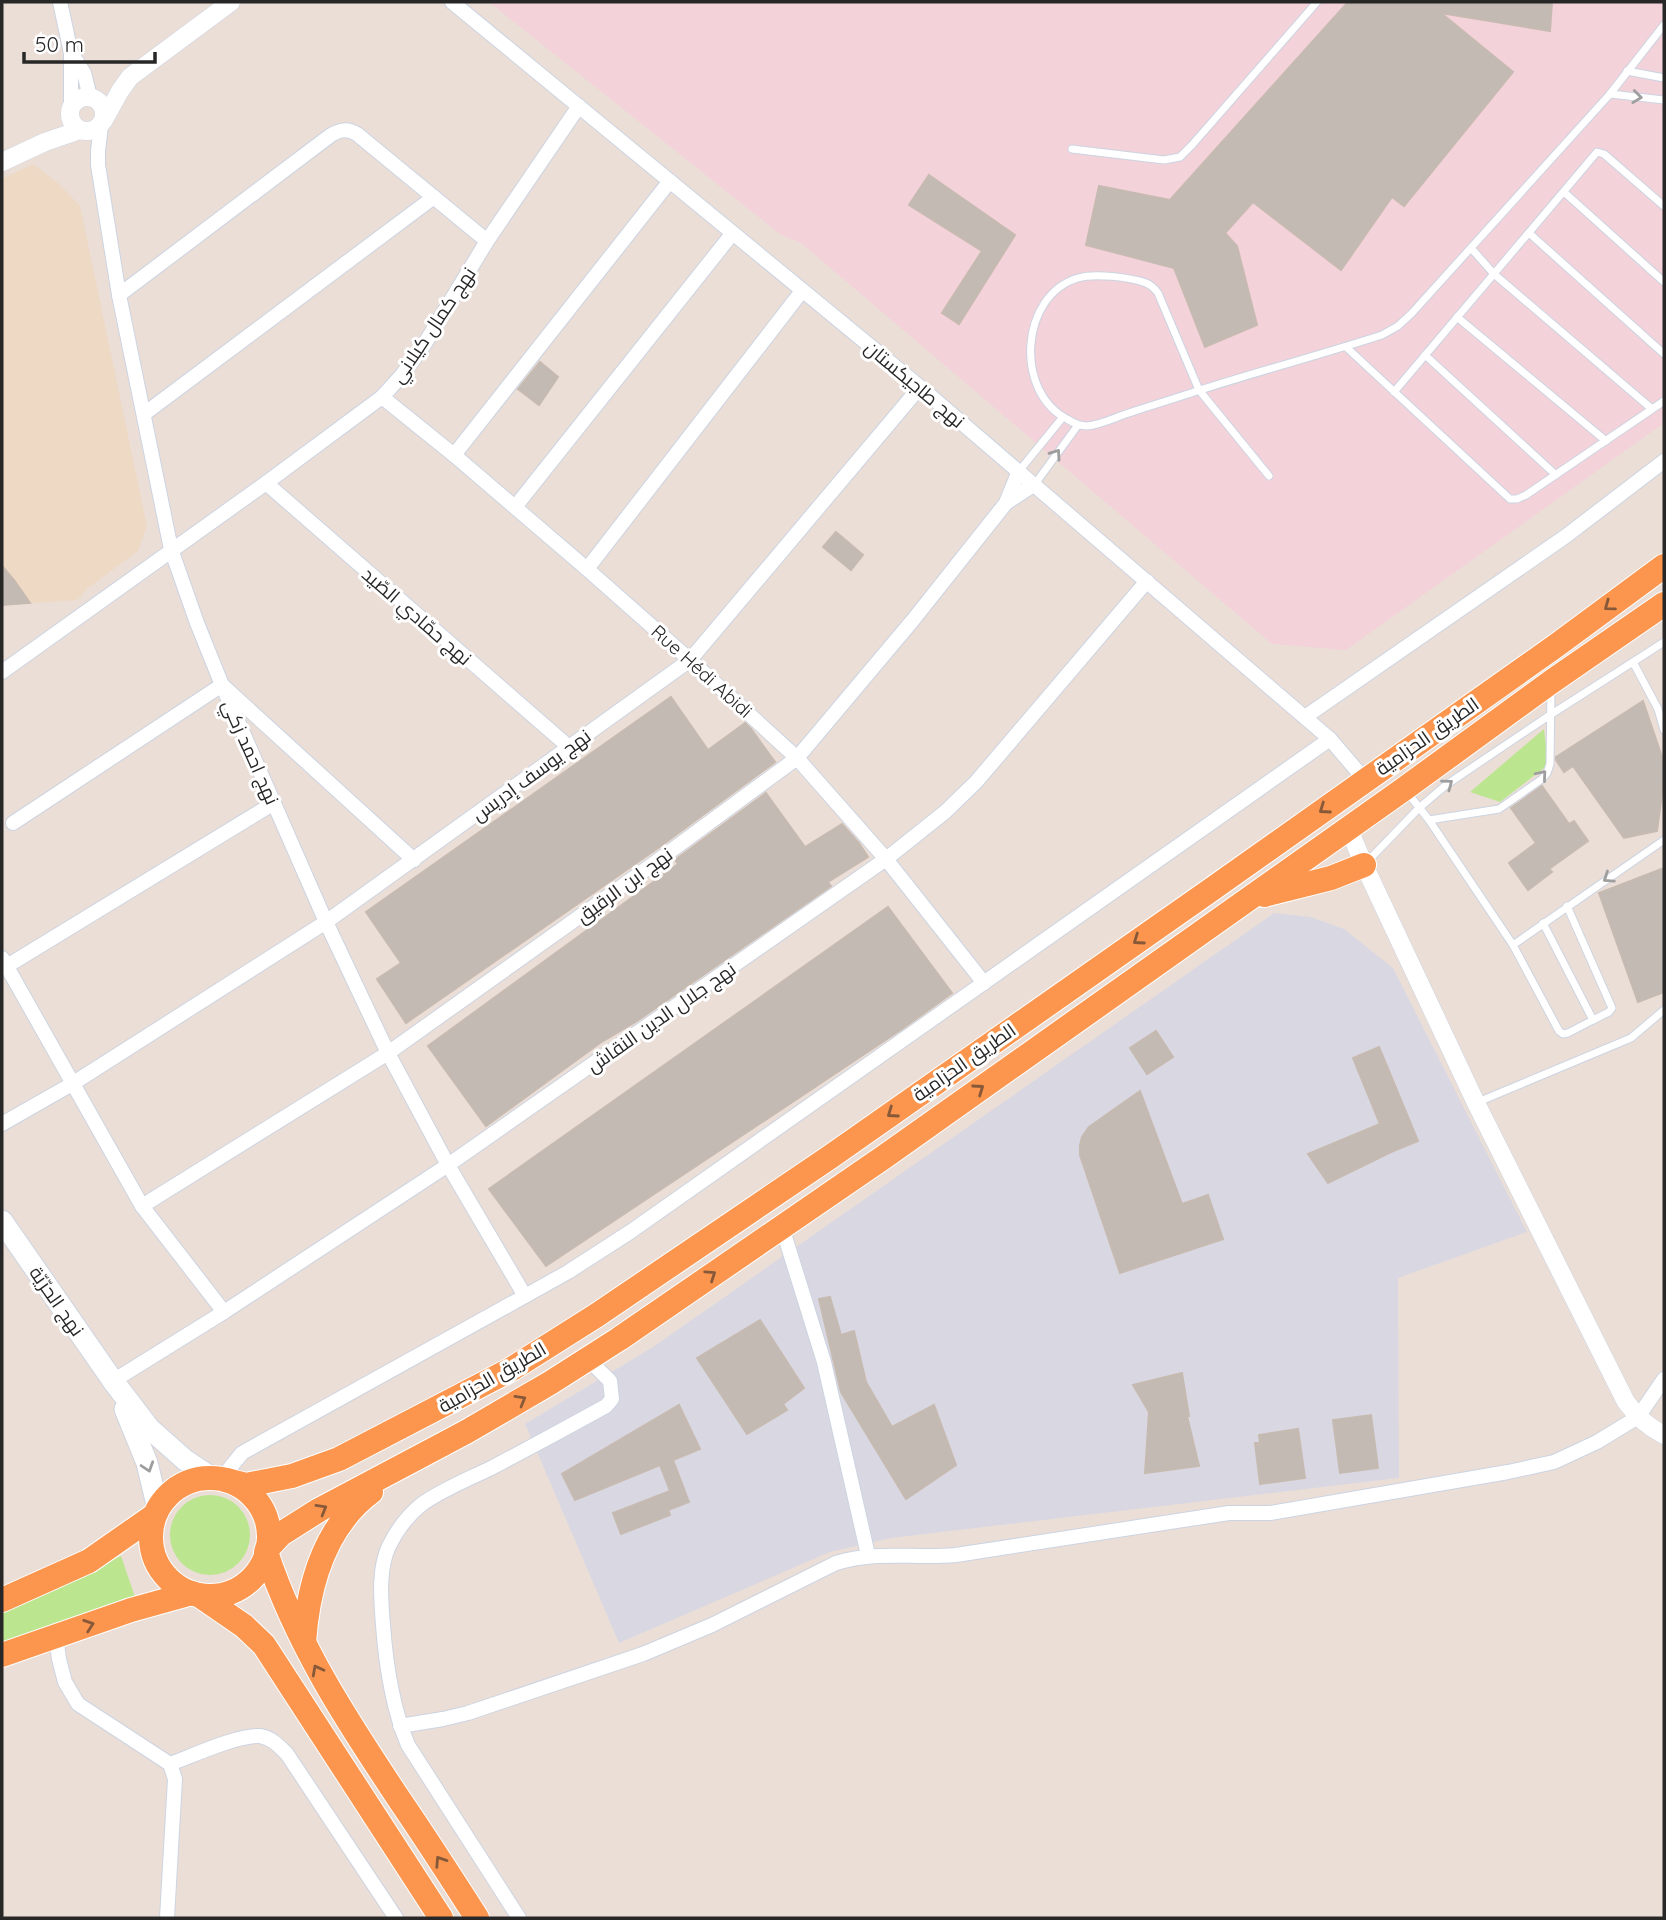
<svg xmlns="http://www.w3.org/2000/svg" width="1666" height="1920" viewBox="0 0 1666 1920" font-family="Quicksand,Cairo,sans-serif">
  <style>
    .industrial { fill: #d9d8e2 }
    .education { fill: #eed9c4 }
    .medical { fill: #f3d2da }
    .green { fill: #bce58f }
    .building { fill: #c2bab3; stroke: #c6bab1; stroke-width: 2 }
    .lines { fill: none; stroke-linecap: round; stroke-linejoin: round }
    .service-casing { stroke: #ccd4e1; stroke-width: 9 }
    .minor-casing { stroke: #ccd4e1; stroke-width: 16 }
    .tertiary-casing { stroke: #ccd4e1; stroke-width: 19 }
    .secondary-casing { stroke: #ccd4e1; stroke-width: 23 }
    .trunk-casing { stroke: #fff; stroke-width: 26 }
    .service { stroke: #fff; stroke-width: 7 }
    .minor { stroke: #fff; stroke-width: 14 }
    .tertiary { stroke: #fff; stroke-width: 18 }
    .secondary { stroke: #fff; stroke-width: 21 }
    .trunk { stroke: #fc964e; stroke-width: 24 }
    .oneway { stroke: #9e9e9e }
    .oneway2 { stroke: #875939 }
    .labels { text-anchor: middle; stroke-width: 6; stroke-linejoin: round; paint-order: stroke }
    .street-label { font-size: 19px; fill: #272727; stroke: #fff }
  </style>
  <rect width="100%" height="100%" fill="#ebded7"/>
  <path class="industrial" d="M1274,913l37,4 33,12 49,39 134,264 -129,46 1,200 -508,60 -61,14 -211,91 -94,-219 128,-77z"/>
  <path class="education" d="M33,164l25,19 22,23 67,320 -9,25 -50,37 -11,12 -75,5v-426z"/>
  <path class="medical" d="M489,2h1175v421l-318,227 -74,-6 -471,-401 -20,-8z"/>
  <g class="green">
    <path d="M1544,729l4,36 -48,37 -30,-10z"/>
    <circle cx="210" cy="1535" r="40"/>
    <path d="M121,1556l15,44 -134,46v-36z"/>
  </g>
  <g class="building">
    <path d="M1348,2h204l-2,29 -109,-18 72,59 -109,134 -12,-9 -51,73 -88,-68 -28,31 12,13 20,79 -52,22 -31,-79 -88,-23 13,-59 71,14z"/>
    <path d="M929,175l86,60 -56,89 -17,-11 40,-62 -73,-46z"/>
    <path d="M540,362l18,15 -19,28 -21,-16z"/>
    <path d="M836,532l27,23 -12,15 -28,-23z"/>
    <path d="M2,566l12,14 16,23 -28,2z"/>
    <path d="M671,697l37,53 37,-27 6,6 24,33 -117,86 -252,175 -29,-44 24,-16 -35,-51z"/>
    <path d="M1643,701l21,62v17l-7,51 -33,7 -51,-72 -9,6 -8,-12v-3z"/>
    <path d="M1542,786l27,38 5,-3 14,20 -39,28 3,3 -24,18 -19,-27 27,-20 -25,-35z"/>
    <path d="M766,793l39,54 37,-23 17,19 9,14 -40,25 3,4 -194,135 -37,22 -114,83 -58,-80 250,-182 -3,-4z"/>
    <path d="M1664,868v124l-26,10 -39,-109z"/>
    <path d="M888,907l64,86 -50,36 -356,237 -57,-77z"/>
    <path d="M1156,1031l17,26 -26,17 -17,-26z"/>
    <path d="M1379,1047l39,94 -27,11 -63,31 -20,-29 72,-30 -27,-66z"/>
    <path d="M1140,1091l42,113 26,-9 15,44 -103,34 -40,-118v-10l2,-8 7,-10z"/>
    <path d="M830,1297l11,38 13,-4 12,51 26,45 42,-22 22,60 -50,34 -65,-107 -22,-93z"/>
    <path d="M760,1320l44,68 -21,16 4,6 -40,24 -50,-76z"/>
    <path d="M1182,1373l7,43h-2l12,50 -54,7 4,-61 -16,-27z"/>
    <path d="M679,1405l21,44 -27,11 16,42 -21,8 2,5 -49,19 -8,-21 57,-22 -10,-26 -85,35 -13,-26z"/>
    <path d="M1371,1415l7,53 -38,5 -7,-53z"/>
    <path d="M1298,1429l7,49 -45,6 -5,-41h5l-1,-8z"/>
  </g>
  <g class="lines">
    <g class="service-casing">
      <g id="service">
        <path d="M1627,71l37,7"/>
        <path d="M1610,94l54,6"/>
        <path d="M1072,149l92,11 16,-3 12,-12 125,-143"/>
        <path d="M1564,192l100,90"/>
        <path d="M1529,233l135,121"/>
        <path d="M1471,248l23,26 158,135"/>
        <path d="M1457,317l149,124"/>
        <path d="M1346,347l164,152h7l9,-4 138,-94"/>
        <path d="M1425,355l131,120"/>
        <path d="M1394,392l203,-240 7,2 60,52"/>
        <path d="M1019,471l44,-54"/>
        <path d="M1269,476l-70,-86 -41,-97c-3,-4 -7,-8 -12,-10 -16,-6 -52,-10 -68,-5 -58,17 -64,114 -11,141 6,4 13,7 20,7 12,-1 25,-7 36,-11 23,-8 47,-15 71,-23 62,-20 126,-37 188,-57l16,-9 14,-13 198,-219 54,-69"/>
        <path d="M1035,484l43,-59"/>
        <path d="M1633,662l31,-20"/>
        <path d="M1407,792l22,28 70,-11 43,-30 5,-6 3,-9 1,-74"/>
        <path d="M1429,820l84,125 151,-105"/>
        <path d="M1367,862l52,-54 27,-23 104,-70 83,-53 25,47 6,21"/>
        <path d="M1567,906l45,102 -3,4 -16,8"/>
        <path d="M1513,945l46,86 4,3 5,-1 25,-13 -50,-97"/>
        <path d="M1478,1102l153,-64 33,-28"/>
      </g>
    </g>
    <g class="minor-casing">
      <g id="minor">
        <path d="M60,2l11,51v57"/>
        <path d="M452,2l468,385 410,352 35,41"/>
        <path d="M72,54l12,19 6,24"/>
        <path d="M101,125l-3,26v14l21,130 52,254 26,74 25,62 104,237 62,131 60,112 77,131"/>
        <path d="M119,295l212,-160c9,-5 16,-7 26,-1l130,107"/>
        <path d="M382,397l72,58 133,114 103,91 107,98 89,101 98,124"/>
        <path d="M144,414l290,-217"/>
        <path d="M454,455l216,-274"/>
        <path d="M266,483l303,264"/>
        <path d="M1006,503l13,-32"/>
        <path d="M515,507l217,-273"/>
        <path d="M587,569l215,-278"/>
        <path d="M2,672l264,-189 116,-86 20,-22 22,-30 63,-104 92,-135"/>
        <path d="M1305,717l261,-181 98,-75"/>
        <path d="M13,823l209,-138 192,175"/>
        <path d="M2,958l140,248 82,106"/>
        <path d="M7,966l267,-163"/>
        <path d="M2,1124l70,-40 254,-162 364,-262 230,-273"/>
        <path d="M142,1206l246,-153 261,-186 148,-109 116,-138 93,-117 29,-19"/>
        <path d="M782,1227l42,135 44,193"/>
        <path d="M113,1381l111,-69 224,-147 438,-306 59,-47 31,-30 171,-201"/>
        <path d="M221,1479l21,-26 283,-157 43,-24 62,-40 700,-493"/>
        <path d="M56,1636l3,23 6,23 13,22 92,60 5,15 -8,139"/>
        <path d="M400,1726l43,-7 25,-6 175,-59 69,-29 124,-62c41,-13 78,-4 120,-8l273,-42h41l238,-41 46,-10 43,-20 41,-25 26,-38"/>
        <path d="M170,1764c22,-8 67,-29 90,-28 12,2 19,10 27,18l109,164"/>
        <path d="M519,1918l-111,-173c-16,-38 -22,-79 -25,-120 -2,-25 -5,-56 6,-79 8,-16 19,-31 33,-42 21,-15 47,-25 71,-37 38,-20 75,-40 113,-61l6,-7 -2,-18 -22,-22"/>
      </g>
    </g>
    <g class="tertiary-casing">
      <g id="tertiary">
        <circle cx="87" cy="114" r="17"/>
        <path d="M104,120l16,-29 10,-14 101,-75"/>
        <path d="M2,162l43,-20 35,-12"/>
        <path d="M1348,827l16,38 112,238 150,299c11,15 22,25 38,33"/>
      </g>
    </g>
    <g class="secondary-casing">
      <g id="secondary">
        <path d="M2,1221l111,160 36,47 36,32 27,18"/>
        <path d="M125,1409l22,54 11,46"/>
      </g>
    </g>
    <g class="trunk-casing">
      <g id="trunk">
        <path d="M1264,895l67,-17 33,-13"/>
        <circle cx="210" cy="1537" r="59"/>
        <path d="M226,1480l20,5 46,-9 47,-17 171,-89 87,-55 233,-158 385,-270 342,-242 107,-79"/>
        <path d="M267,1549l14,-15 38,-24 147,-78 84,-49 69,-44 265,-182 520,-368 147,-107 113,-78"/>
        <path d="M266,1552c31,93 81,169 135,250 26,38 51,77 76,116"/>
        <path d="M199,1595l45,31 20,19 177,273"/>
        <path d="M2,1600l87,-39 66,-46"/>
        <path d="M304,1642c4,-55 20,-115 67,-150"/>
        <path d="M2,1655l129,-45 61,-17"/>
      </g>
    </g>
    <use href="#service" class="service"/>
    <use href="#minor" class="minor"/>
    <use href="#tertiary" class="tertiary"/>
    <use href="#secondary" class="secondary"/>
    <use href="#trunk" class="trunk"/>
  </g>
  <defs><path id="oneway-chevron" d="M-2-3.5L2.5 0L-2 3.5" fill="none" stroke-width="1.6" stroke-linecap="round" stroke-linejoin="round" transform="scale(1.75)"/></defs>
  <g class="oneway">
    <use href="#oneway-chevron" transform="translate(1637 97) rotate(7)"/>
    <use href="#oneway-chevron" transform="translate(1056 454) rotate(-55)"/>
    <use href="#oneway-chevron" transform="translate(1542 775) rotate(-50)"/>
    <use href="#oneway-chevron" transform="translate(1448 784) rotate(-37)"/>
    <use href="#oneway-chevron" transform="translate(1608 878) rotate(146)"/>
    <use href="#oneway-chevron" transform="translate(148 1467) rotate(72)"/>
  </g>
  <g class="oneway2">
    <use href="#oneway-chevron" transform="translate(1609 606) rotate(144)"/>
    <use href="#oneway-chevron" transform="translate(1324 809) rotate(145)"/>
    <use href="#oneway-chevron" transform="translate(1138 940) rotate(145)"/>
    <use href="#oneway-chevron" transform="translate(979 1089) rotate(-35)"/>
    <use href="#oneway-chevron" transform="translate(892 1113) rotate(145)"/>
    <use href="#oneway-chevron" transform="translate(711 1275) rotate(-34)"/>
    <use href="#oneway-chevron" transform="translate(521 1400) rotate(-30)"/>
    <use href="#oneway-chevron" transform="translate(322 1509) rotate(-30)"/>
    <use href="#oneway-chevron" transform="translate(89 1625) rotate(-19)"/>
    <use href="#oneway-chevron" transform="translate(317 1670) rotate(-118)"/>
    <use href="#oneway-chevron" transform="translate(440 1861) rotate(-123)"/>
  </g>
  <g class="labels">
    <g class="street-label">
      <text transform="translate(433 325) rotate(-56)" y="7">نهج كمال كيلاني</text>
      <text transform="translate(915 384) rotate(40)" y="7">نهج طاجيكستان</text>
      <text transform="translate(417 616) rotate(41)" y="7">نهج حمّادي الصّيد</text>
      <text transform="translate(702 671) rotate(42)" y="7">Rue Hédi Abidi</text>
      <text transform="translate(1427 736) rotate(-35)" y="7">الطريق الحزامية</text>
      <text transform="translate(251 752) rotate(66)" y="7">نهج احمد زكي</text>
      <text transform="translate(531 775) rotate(-36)" y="7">نهج يوسف إدريس</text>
      <text transform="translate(624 885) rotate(-36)" y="7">نهج ابن الرقيق</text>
      <text transform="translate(661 1017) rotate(-35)" y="7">نهج جلال الدين النقاش</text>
      <text transform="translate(964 1062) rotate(-35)" y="7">الطريق الحزامية</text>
      <text transform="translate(57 1301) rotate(55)" y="7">نهج الحرّيّة</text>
      <text transform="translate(492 1377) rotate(-30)" y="7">الطريق الحزامية</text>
    </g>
  </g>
  <rect width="1666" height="1920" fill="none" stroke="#272727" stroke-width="7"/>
  <path d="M24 52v10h131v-10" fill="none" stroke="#272727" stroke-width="3.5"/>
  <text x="35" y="52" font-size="21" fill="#272727" stroke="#ffffff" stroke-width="5" paint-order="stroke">50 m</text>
</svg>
